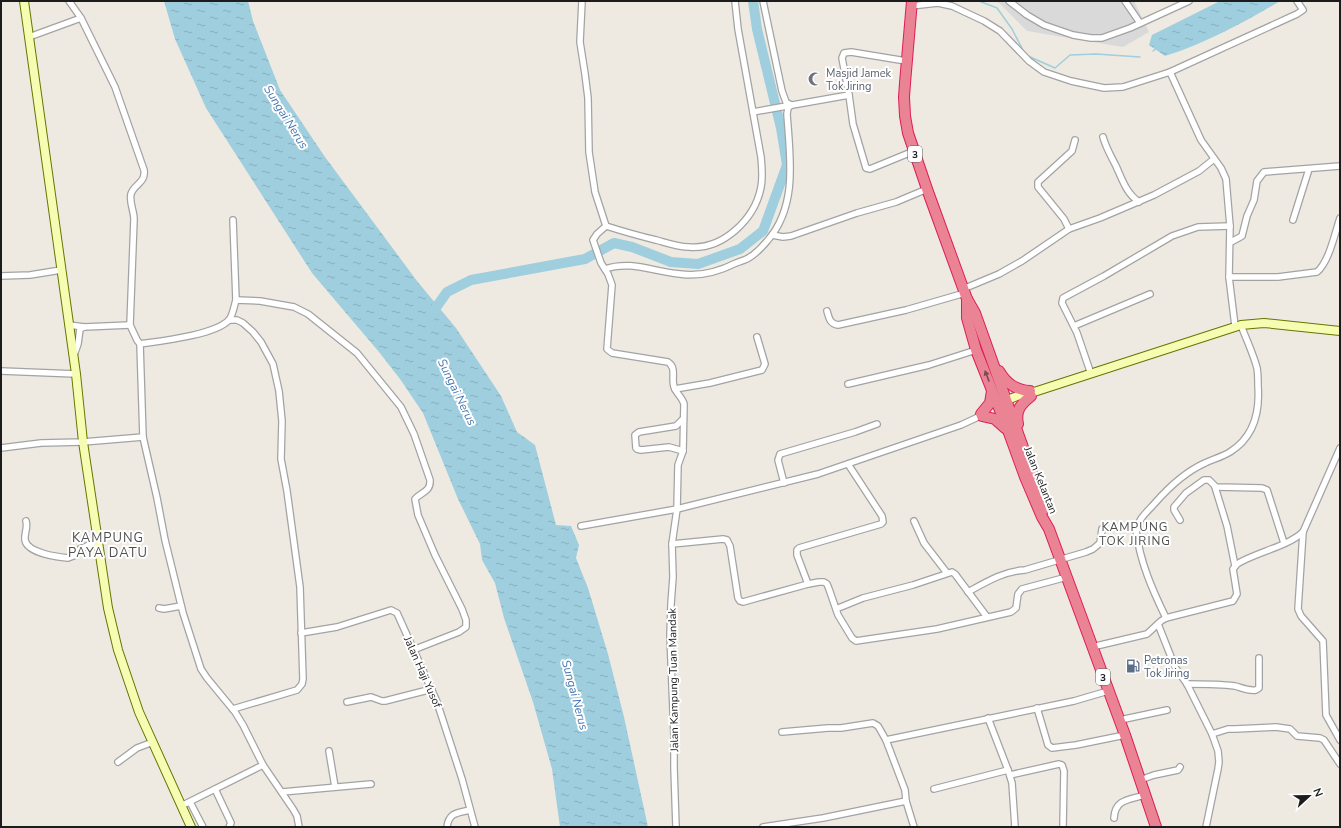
<svg xmlns="http://www.w3.org/2000/svg" width="1341" height="828" viewBox="0 0 1341 828" font-family="'Nunito Sans',sans-serif">
  <style>
    .residential { fill: #dad9d9 }
    .water { fill: url(#water-ripples) }
    .lines { fill: none; stroke-linecap: round; stroke-linejoin: round }
    .stream { stroke: #9fcede; stroke-width: 1.5 }
    .river { stroke: #9fcede; stroke-width: 10 }
    .street-casing { stroke: #a3a3a3; stroke-width: 8 }
    .secondary-casing { stroke: #657600; stroke-width: 10 }
    .highway-casing { stroke: #df1c57; stroke-width: 12 }
    .street { stroke: #fff; stroke-width: 5.5 }
    .secondary { stroke: #f6fcb1; stroke-width: 8 }
    .highway { stroke: #ea8494; stroke-width: 10 }
    .oneway { fill: #794b52 }
    .labels { text-anchor: middle; stroke-width: 4; stroke-linejoin: round; paint-order: stroke }
    .shield { fill: #fff; stroke: #606060; stroke-width: 1 }
    .shield-label { font-size: 10px; font-weight: bold; fill: #1c1c1c }
    .worship-label { font-size: 11px; fill: #5b616d; stroke: #fff; text-anchor: start }
    .street-label { font-size: 11px; fill: #1c1c1c; stroke: #fff }
    .service-label { font-size: 11px; fill: #4e5e75; stroke: #fff; text-anchor: start }
    .water-label { font-size: 12px; font-style: italic; fill: #4576b0; stroke: #fff }
    .neighbourhood-label { font-size: 12px; letter-spacing: 1px; fill: #4f4f4f; stroke: #fff }
    .quarter-label { font-size: 13px; letter-spacing: 1px; fill: #4f4f4f; stroke: #fff }
  </style>
  <defs>
    <pattern id="water-ripples" width="26" height="14" patternUnits="userSpaceOnUse"><rect width="26" height="14" fill="#9fcede"/><path d="M2 4q2-2 4 0t4 0M15 11q2-2 4 0t4 0" fill="none" stroke="#88b0be"/></pattern>
  </defs>
  <rect width="100%" height="100%" fill="#eeeae1"/>
  <path class="residential" d="M997,1h137l15,31 -26,15 -96,-16z"/>
  <g class="water">
    <path d="M164,1h84l5,20 27,69 45,67 92,124 39,47 45,68 16,36 18,13 21,80 15,1 8,19 -3,13 12,30 20,66 16,63 24,110h-88l-8,-58 -19,-67 -29,-84 -9,-35 -13,-23 -2,-16 -22,-45 -35,-86 -23,-34 -21,-27 -67,-79 -106,-165 -31,-69z"/>
    <path d="M1220,1h60c-35,21 -76,43 -115,55l-16,-11 3,-10z"/>
  </g>
  <g class="lines">
    <g class="stream">
      <path d="M979,1l18,7 15,21 13,25"/>
      <path d="M1153,51l4,-3"/>
      <path d="M1028,56l27,12 15,-13 26,-1 44,3"/>
    </g>
    <path class="river" d="M430,316l17,-24 24,-12 114,-21 29,-16 18,4 39,15 27,2 42,-15 23,-18 24,-66 -6,-37 -24,-99 -4,-28"/>
    <g class="street-casing">
      <g id="street">
        <path d="M69,1l12,17 34,69 29,83c2,13 -10,14 -13,24 -2,8 3,17 3,25l-4,106 7,15 3,4 3,93 14,61 8,42 18,73 18,56 6,9 28,34 8,13 20,40 -82,41"/>
        <path d="M582,1l-2,41 5,32 3,24 1,54 6,40 11,34"/>
        <path d="M1009,1l18,14 17,10 29,10 18,3h11l28,-10 59,-27"/>
        <path d="M1125,1l15,22"/>
        <path d="M911,6l27,-3 14,3 32,15 16,10 29,30 15,11 27,9 33,7 19,-1 47,-15 127,-58 6,-4 -6,-9"/>
        <path d="M29,37l52,-19"/>
        <path d="M906,61l-55,-9 -7,1 -2,5 7,37 4,29 13,44 4,1 44,-18"/>
        <path d="M1170,72l31,68 20,28 5,11 4,47 -1,51 6,49"/>
        <path d="M753,112l96,-17"/>
        <path d="M1103,137c3,11 8,19 13,29 6,13 10,27 23,36"/>
        <path d="M233,220l3,80"/>
        <path d="M1293,220l16,-51"/>
        <path d="M606,226l-9,8 -4,6 8,23 7,11 4,11 -5,64 5,4 56,9c9,6 3,16 6,25 2,6 8,10 10,17l-1,47 -5,14 -1,44 -5,35 1,33 -2,27 -1,32 4,99v33l2,59"/>
        <path d="M606,226c16,5 33,10 50,14 11,3 22,7 33,7 34,3 66,-28 72,-60 2,-10 1,-20 0,-30l-23,-128 -3,-28"/>
        <path d="M1069,229l31,-11 54,-23 45,-24 15,-12"/>
        <path d="M772,235l11,2 8,-1 66,-23 39,-11 31,-13"/>
        <path d="M1231,242l11,-6 5,-20 7,-16 3,-19 7,-9 76,-6"/>
        <path d="M605,269c26,-9 49,3 75,5 20,3 38,-2 56,-11 5,-2 10,-3 14,-6 7,-4 12,-10 18,-17 30,-35 22,-83 19,-126l1,-6 3,-3 -5,-3 -4,-11 -19,-90"/>
        <path d="M1,276l29,-1 31,-5"/>
        <path d="M1229,277h49l39,-5c12,-10 18,-39 23,-54"/>
        <path d="M963,289l36,-15 23,-13 47,-32 -5,-10 -26,-32v-5l34,-31 3,-11"/>
        <path d="M827,311c2,7 3,13 11,14l68,-15 59,-17"/>
        <path d="M229,320h8l6,3 10,9 8,10 12,22 6,27 3,30 -1,38 6,32 13,96 3,92 -1,5 -5,6 -64,19"/>
        <path d="M69,325l15,2 46,-2"/>
        <path d="M1074,326l76,-32"/>
        <path d="M140,344c21,-3 75,-9 89,-24 4,-5 5,-14 7,-20l24,1 34,6 14,7 49,39 44,54 13,27 16,46c1,12 -9,12 -15,19l3,16 17,40 27,54 4,11v7l-7,5 -46,18"/>
        <path d="M74,355l4,-11 2,-15 4,-2"/>
        <path d="M1,371l75,3"/>
        <path d="M1091,374l-14,-41 -15,-30 1,-5 41,-22 68,-40 26,-9 32,-1"/>
        <path d="M848,384l81,-19 47,-15"/>
        <path d="M675,389l35,-6 52,-13 3,-6 -8,-27"/>
        <path d="M1,448l40,-5 42,-1 60,-5"/>
        <path d="M1340,448l-37,84 -5,77 3,7 22,25 3,74 14,25"/>
        <path d="M683,451l-14,-4 -28,3 -4,-1 -1,-1 -1,-13 4,-3 37,-6 7,-7"/>
        <path d="M784,483l-6,-23 2,-6 75,-22 22,-8"/>
        <path d="M1215,487l12,39 8,40"/>
        <path d="M1180,520l-6,-10v-3l12,-14 18,-13h5l7,7 46,1 5,2 1,3 16,50"/>
        <path d="M26,521c2,7 -2,13 -1,19 2,13 33,17 43,18l8,-3 4,-6 18,-8"/>
        <path d="M914,521l10,22 23,30"/>
        <path d="M581,526l96,-17 141,-35 143,-49 15,-7 7,-6"/>
        <path d="M672,544l51,-5 4,1 3,6 8,52 2,3 3,1 65,-18 11,-2h5l3,2 2,5 9,26 14,23 4,3 81,-12 74,-17 5,-4 2,-14 4,-5 45,-12"/>
        <path d="M808,584l-11,-29v-5l2,-2 82,-24 2,-2 -1,-6 -34,-52"/>
        <path d="M968,592c18,-10 36,-21 57,-22l61,-18 7,-3 7,-6 2,-14"/>
        <path d="M159,608l5,1 17,-3"/>
        <path d="M836,609l27,-11 50,-13 39,-13 3,2 32,43"/>
        <path d="M1166,618c-14,-29 -26,-56 -30,-88 2,-11 12,-19 19,-27 14,-16 30,-31 50,-40 8,-4 17,-6 25,-11 24,-15 30,-39 28,-66 0,-6 0,-13 -1,-18 -4,-15 -11,-29 -16,-43"/>
        <path d="M1158,624l17,43 12,17 25,50 6,17 1,11 -1,7 -12,58"/>
        <path d="M301,633l36,-6 54,-17 6,3 40,89 25,77 13,48"/>
        <path d="M1092,647l55,-13 14,-13 5,-3 67,-17 4,-7 -4,-25 4,-5c19,-12 50,-17 66,-32"/>
        <path d="M1187,684c16,0 32,0 48,2 7,2 13,5 21,4l3,-2v-30"/>
        <path d="M347,702l24,-5 11,4h3l47,-12"/>
        <path d="M1037,708l11,37 4,3 24,-3 49,-10"/>
        <path d="M988,718l20,52 4,13 3,44"/>
        <path d="M1120,720l47,-10"/>
        <path d="M782,732l46,-4h13l32,-5 5,3 8,14"/>
        <path d="M1212,734l16,-5h7l41,-2 14,2 7,7 23,2 4,2 16,24"/>
        <path d="M329,751l6,36"/>
        <path d="M118,762l19,-14 16,-6"/>
        <path d="M263,765l30,44 4,7 2,11"/>
        <path d="M1010,775l49,-11 3,1 2,6 -1,56"/>
        <path d="M1140,780l14,-5 24,-5 2,-3"/>
        <path d="M215,789l16,34 -2,4"/>
        <path d="M934,789l74,-19"/>
        <path d="M282,792l89,-8"/>
        <path d="M906,801l8,26"/>
        <path d="M190,802l13,25"/>
        <path d="M1114,818c1,-19 15,-18 31,-23"/>
        <path d="M447,827c2,-15 11,-14 23,-17"/>
        <path d="M763,827l60,-9 83,-17 -1,-11 -19,-50 188,-39 34,-10"/>
      </g>
    </g>
    <g class="secondary-casing">
      <g id="secondary">
        <path d="M24,1l52,373 7,68 25,166 10,42 21,62 52,115"/>
        <path d="M1002,402l28,-11 4,1 207,-67 23,-2 76,8"/>
      </g>
    </g>
    <g class="highway-casing">
      <g id="highway">
        <path d="M912,1l-7,82 -1,14 1,19 3,17 19,56 40,110 8,14 70,196"/>
        <path d="M967,299v19l9,32 33,83 16,44 17,40 7,12 76,206 31,92"/>
        <path d="M999,371c7,12 16,19 31,20"/>
        <path d="M981,414l9,-11 2,-12"/>
        <path d="M982,416l13,3 10,9"/>
        <path d="M1018,424c-3,-14 3,-20 13,-28"/>
      </g>
    </g>
    <use href="#street" class="street"/>
    <use href="#secondary" class="secondary"/>
    <use href="#highway" class="highway"/>
  </g>
  <defs><path id="oneway-solid" d="M-6-.8H1V-3.2L6.5 0L1 3.2V.8H-6Z"/></defs>
  <use class="oneway" href="#oneway-solid" transform="translate(987 376) rotate(-111)"/>
  <defs>
    <g id="mosque-bare" transform="scale(1.08)"><path d="M3.5-4.9A6 6 0 1 0 3.5 4.9A5 5 0 1 1 3.5-4.9Z" fill="#6b7280" stroke="#fff" stroke-width="2.5" paint-order="stroke"/></g>
    <g id="fuel-bare" transform="scale(1.08)"><path d="M-5.5-6h7V0h2V4h1.3V-2.5L3-4.5l.8-.8L6-3V5H2.5V1h-1V6h-7ZM-4.2-4.7v3.2H.2V-4.7Z" fill="#5c6f8a" stroke="#fff" stroke-width="2.5" paint-order="stroke"/></g>
  </defs>
  <g fill-rule="evenodd">
    <use href="#mosque-bare" x="815" y="79"/>
    <use href="#fuel-bare" x="1133" y="666"/>
  </g>
  <g class="labels">
    <g class="shield">
      <rect x="908" y="146" width="14" height="16" rx="3"/>
      <rect x="1096" y="669" width="14" height="16" rx="3"/>
    </g>
    <g class="shield-label">
      <text x="915" y="158">3</text>
      <text x="1103" y="681">3</text>
    </g>
    <g class="worship-label">
      <text x="826" y="77">Masjid Jamek<tspan x="826" dy="13">Tok Jiring</tspan></text>
    </g>
    <g class="street-label">
      <text transform="translate(1041 480) rotate(68)" y="4">Jalan Kelantan</text>
      <text transform="translate(423 672) rotate(66)" y="4">Jalan Haji Yusof</text>
      <text transform="translate(673 680) rotate(-91)" y="4">Jalan Kampung Tuan Mandak</text>
    </g>
    <g class="service-label">
      <text x="1144" y="664">Petronas<tspan x="1144" dy="13">Tok Jiring</tspan></text>
    </g>
    <g class="water-label">
      <text transform="translate(286 117) rotate(58)" y="4">Sungai Nerus</text>
      <text transform="translate(457 392) rotate(64)" y="4">Sungai Nerus</text>
      <text transform="translate(575 695) rotate(75)" y="4">Sungai Nerus</text>
    </g>
    <g class="neighbourhood-label">
      <text x="1135" y="531">KAMPUNG<tspan x="1135" dy="14">TOK JIRING</tspan></text>
    </g>
    <g class="quarter-label">
      <text x="108" y="542">KAMPUNG<tspan x="108" dy="15">PAYA DATU</tspan></text>
    </g>
  </g>
  <rect width="1341" height="828" fill="none" stroke="#1c1c1c" stroke-width="4"/>
  <g transform="translate(1309 796) rotate(68)" stroke="#ffffff" stroke-width="3" paint-order="stroke">
  <path d="M0-3L7 15L0 10L-7 15Z" fill="#1c1c1c"/>
  <text y="-6" font-size="11" font-weight="bold" text-anchor="middle" fill="#1c1c1c">N</text>
  </g>
</svg>
